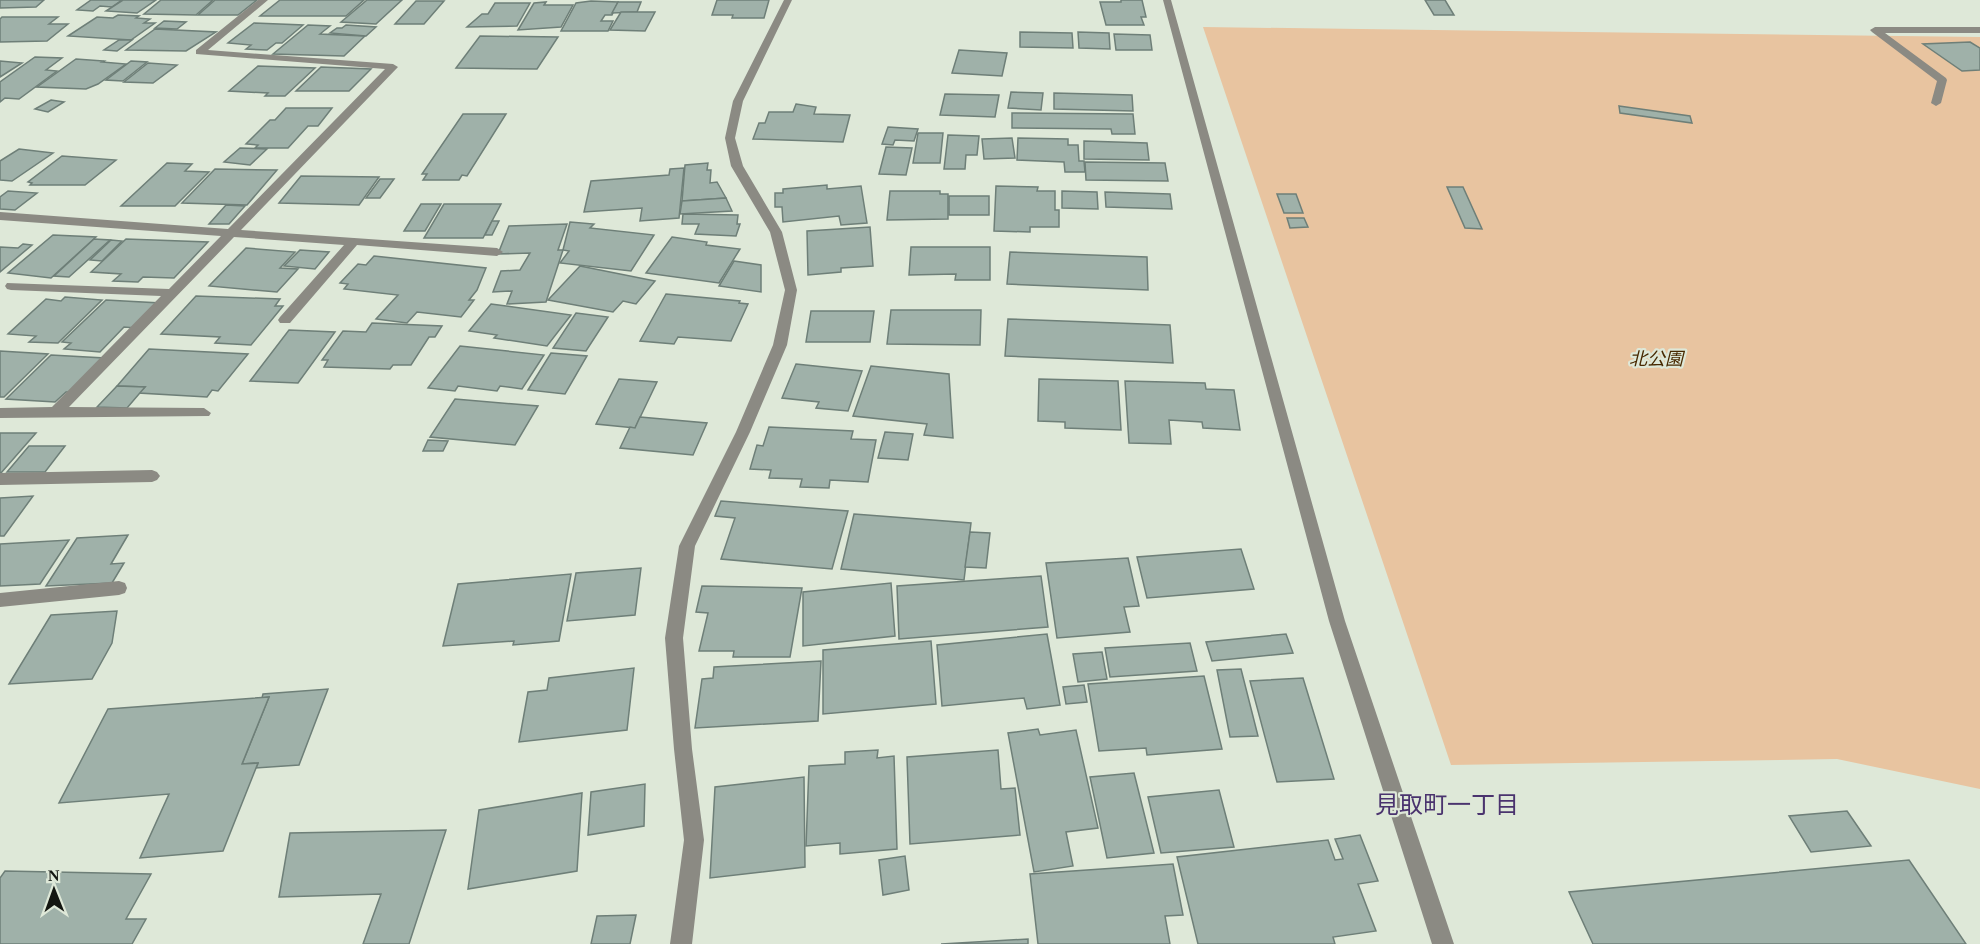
<svg xmlns="http://www.w3.org/2000/svg" width="1980" height="944" viewBox="0 0 1980 944" font-family="'Times New Roman','Noto Sans JP',serif">
  <style>
    .green { fill: #e8c4a0 }
    .building { fill: #9fb1a9; stroke: #6e7f78; stroke-width: 1.5 }
    .lines { fill: none; stroke-linecap: round; stroke-linejoin: round }
    .lane { fill: #8b8a83; fill-rule: evenodd }
    .street { fill: #8b8a83; fill-rule: evenodd }
    .labels { text-anchor: middle; stroke-width: 4.5; stroke-linejoin: round; paint-order: stroke }
    .park-label { font-size: 18px; font-style: italic; fill: #482901; stroke: #dee8d8 }
    .near-neighbourhood-label { font-size: 24px; fill: #4a336e; stroke: #dee8d8 }
  </style>
  <rect width="100%" height="100%" fill="#dee8d8"/>
  <path class="green" d="M1203,27l777,10v752l-143,-30 -386,6z"/>
  <g class="building">
    <path d="M0,0h44l-8,7 -36,1z"/>
    <path d="M91,0h31l-10,7 -12,-1 -7,5 -16,-1z"/>
    <path d="M123,0h33l-19,13 -31,-2z"/>
    <path d="M161,0h52l-17,15 -52,-1z"/>
    <path d="M215,0h42l-19,15h-40z"/>
    <path d="M280,0h84l-18,16h-86z"/>
    <path d="M367,0h35l-26,24 -35,-2z"/>
    <path d="M717,0h52l-5,18h-32l1,-3h-21z"/>
    <path d="M1121,0h21l4,17h-5l3,8h-38l-6,-23h21z"/>
    <path d="M1425,0h20l9,15h-20z"/>
    <path d="M416,1h28l-20,23h-29z"/>
    <path d="M591,1l27,1 -6,13h-7l-4,6h12l-5,10h-47l15,-28z"/>
    <path d="M546,2l-2,3h29l-12,22 -43,3 16,-27z"/>
    <path d="M618,2h23l-4,10 -25,1z"/>
    <path d="M495,3h35l-13,23 -50,1 15,-13h6z"/>
    <path d="M621,12h34l-10,19 -35,-1z"/>
    <path d="M118,15l21,1 -3,2 14,1 -6,4h11l-24,17 -63,-4 29,-19 16,1z"/>
    <path d="M2,17h56l-9,7h19l-21,17 -47,1v-23z"/>
    <path d="M164,21l22,1 -9,7 -22,-1z"/>
    <path d="M254,23l49,2 -21,18h-6l-9,7 -21,-1 5,-4 -23,-2z"/>
    <path d="M308,25l22,1 -10,8 45,2 -21,20 -71,-2z"/>
    <path d="M346,25l30,2 -10,9 -36,-3 7,-5h5z"/>
    <path d="M155,29l61,3 -30,19 -60,-1z"/>
    <path d="M1020,32l52,1 1,15 -53,-1z"/>
    <path d="M1078,32l31,1 1,16 -31,-1z"/>
    <path d="M1114,34l36,1 2,15h-36z"/>
    <path d="M480,36l78,1 -21,32 -81,-1z"/>
    <path d="M119,40h13l-15,11 -13,-1z"/>
    <path d="M1970,42l10,6v22l-18,1 -39,-27z"/>
    <path d="M959,50l48,3 -5,23 -50,-3z"/>
    <path d="M35,57l27,1 -16,12 11,1 -38,28 -14,-1 -5,4v-20z"/>
    <path d="M76,59l28,2 -2,1 24,2 -28,20 -12,5 -49,-2z"/>
    <path d="M0,61l22,2 -22,14z"/>
    <path d="M131,61l16,1 -24,19 -17,-1z"/>
    <path d="M148,63l29,2 -24,18 -29,-1z"/>
    <path d="M258,66l57,2 -30,28h-20l3,-3 -39,-2z"/>
    <path d="M321,67l50,2 -22,22h-53z"/>
    <path d="M1011,92l32,1 -2,17 -33,-2z"/>
    <path d="M1054,93l78,2 1,16 -79,-2z"/>
    <path d="M945,94l54,1 -4,22 -55,-2z"/>
    <path d="M51,100l13,2 -16,10 -13,-3z"/>
    <path d="M796,104l20,3 -2,7 36,1 -7,27 -90,-3 6,-16h6l4,-11h24z"/>
    <path d="M1619,106l71,10 2,7 -72,-10z"/>
    <path d="M286,108h46l-14,18h-10l-20,22h-33l3,-3 -12,-1 24,-24h5z"/>
    <path d="M1012,113l121,1 2,20h-23l-1,-5 -99,-1z"/>
    <path d="M463,114h43l-39,62 -5,-1 -3,5h-36l4,-6h-5z"/>
    <path d="M888,127l30,2 -4,12 -19,-1 -2,5 -11,-1z"/>
    <path d="M918,133h25l-3,30h-27z"/>
    <path d="M948,135l31,1 -2,19h-11l-1,14h-21z"/>
    <path d="M1012,138l3,20 -31,1 -2,-20z"/>
    <path d="M1018,138l50,1v6h10l1,16h5l1,11h-20l-1,-10 -47,-2z"/>
    <path d="M1084,141l63,2 2,17 -65,-1z"/>
    <path d="M886,147l26,1 -6,27 -27,-1z"/>
    <path d="M240,148l27,1 -17,16 -26,-3z"/>
    <path d="M19,149l34,4 -41,28 -12,-1v-19z"/>
    <path d="M62,156l54,4 -31,25h-55l2,-2 -4,-1z"/>
    <path d="M1085,162l80,1 3,18 -82,-1z"/>
    <path d="M167,163l25,1 -7,7 24,1 -34,34h-54z"/>
    <path d="M708,163l-1,7h4l-1,13 7,-1 9,16 -44,3 3,-36z"/>
    <path d="M684,168l-5,50 -39,3 2,-13 -58,4 7,-31 78,-6 1,-6z"/>
    <path d="M215,169l62,1 -30,35 -65,-2z"/>
    <path d="M301,176l78,1 -20,28 -80,-2z"/>
    <path d="M380,179h14l-14,19h-14z"/>
    <path d="M827,185v4l34,-3 6,37 -26,2 -2,-9 -56,6 -1,-15h-7v-14h8v-4z"/>
    <path d="M996,186l42,1 -1,4h18v19h4v17h-29v5l-36,-1z"/>
    <path d="M1447,187h16l19,42 -17,-1z"/>
    <path d="M8,191l29,2 -22,17 -15,-1v-12z"/>
    <path d="M890,191h50v3h8v25l-61,1z"/>
    <path d="M1062,191l35,1 1,17 -36,-1z"/>
    <path d="M1105,192l65,2 2,15 -66,-2z"/>
    <path d="M1277,194h19l7,19h-19z"/>
    <rect x="949" y="196" width="40" height="19"/>
    <path d="M726,198l6,13 -52,3 2,-13z"/>
    <path d="M421,204h20l-16,27h-21z"/>
    <path d="M444,204h57l-18,34h-59z"/>
    <path d="M226,205l19,1 -16,18h-20z"/>
    <path d="M683,214l55,1 -1,9h3l-4,12 -41,-2 4,-10h-17z"/>
    <path d="M1287,218h17l4,9 -18,1z"/>
    <path d="M492,221h7l-7,14h-7z"/>
    <path d="M570,222l24,2 -4,4 64,7 -23,36 -71,-8 9,-12 -6,-1z"/>
    <path d="M567,224l-9,26h5l-17,52 -39,2 5,-13 -19,1 8,-21 19,-1 10,-17 -32,1 11,-28z"/>
    <path d="M870,227l3,39 -32,2v4l-33,3 -1,-44z"/>
    <path d="M53,235l43,2 -45,41 -43,-5z"/>
    <path d="M672,237l35,5 -1,3 34,4 -21,34 -73,-10z"/>
    <path d="M94,239l16,1 -41,37 -15,-1z"/>
    <path d="M126,239l82,3 -34,36 -31,-1 -5,5 -25,-1 8,-7 -30,-2z"/>
    <path d="M111,240l11,1 -20,20 -12,-1z"/>
    <path d="M23,244l9,1 -32,27v-25l18,1z"/>
    <path d="M911,247h79v33h-35l1,-6 -47,1z"/>
    <path d="M246,248l49,4 -15,16 18,1 -21,23 -68,-6z"/>
    <path d="M300,250l29,2 -14,17 -31,-3z"/>
    <path d="M1010,252l137,5 1,33 -141,-6z"/>
    <path d="M374,256l112,12 -9,22 -8,10h5l-13,17 -44,-5 -10,11 -31,-4 22,-24 -54,-6 4,-5 -8,-1 18,-19 8,1z"/>
    <path d="M734,261l27,4v27l-42,-6z"/>
    <path d="M580,266l75,15 -19,23 -13,-3 -10,11 -65,-12z"/>
    <path d="M666,294l74,7 -1,2 9,1 -17,37 -53,-4 -4,7 -34,-3z"/>
    <path d="M196,296l84,3 -5,7h8l-32,39 -36,-2 5,-6 -59,-3z"/>
    <path d="M65,297l37,3 -44,43 -29,-1 7,-6 -28,-2 38,-35 15,2z"/>
    <path d="M106,300l54,3 -24,25 -12,-1 -24,25 -36,-3 7,-6 -9,-1z"/>
    <path d="M491,304l80,11 -24,31 -53,-8 3,-3 -28,-4z"/>
    <path d="M891,310h90l-1,35 -93,-1z"/>
    <path d="M811,311h63l-4,31h-64z"/>
    <path d="M576,313l32,4 -22,34 -33,-3z"/>
    <path d="M1008,319l162,6 3,38 -168,-7z"/>
    <path d="M372,323l70,3 -7,11h-6l-18,28h-18l-3,4 -66,-2 4,-7h-6l21,-29 23,1z"/>
    <path d="M289,330l46,2 -37,51 -48,-2z"/>
    <path d="M460,346l84,9 -22,34 -22,-3 -3,5 -39,-5 -3,5 -27,-3z"/>
    <path d="M149,349l99,5 -30,37 -6,-1 -5,7 -68,-4 6,-6 -28,-1z"/>
    <path d="M0,351l48,3 -44,43h-4z"/>
    <path d="M551,353l36,3 -22,38 -37,-4z"/>
    <path d="M51,355l53,3 -33,34h-5l-11,10 -49,-3z"/>
    <path d="M796,364l66,7 -14,40 -32,-3 3,-6 -37,-4z"/>
    <path d="M871,366l78,8 4,64 -29,-3 3,-11 -74,-8z"/>
    <path d="M619,379l38,3 -22,46 -39,-4z"/>
    <path d="M1039,379l79,2 3,49 -56,-2v-6l-27,-1z"/>
    <path d="M1125,381l80,2 1,6 28,1 6,40 -37,-2 -1,-6 -33,-2 2,24 -42,-1z"/>
    <path d="M117,386l28,1 -18,21 -30,-1z"/>
    <path d="M455,399l83,7 -23,39 -85,-8z"/>
    <path d="M640,417l67,6 -14,32 -73,-7 10,-21 5,1z"/>
    <path d="M769,427l84,4 -2,8 25,1 -8,42 -38,-2 -1,8 -29,-1 2,-8 -33,-1 2,-8 -21,-1 7,-24 6,1z"/>
    <path d="M885,432l28,2 -5,26 -30,-2z"/>
    <path d="M0,433h36l-35,40h-1z"/>
    <path d="M428,440l20,1 -5,10h-20z"/>
    <path d="M29,446h36l-20,26h-38z"/>
    <path d="M33,496l-29,40h-4v-38z"/>
    <path d="M721,501l127,10 -16,58 -111,-10 14,-41 -20,-2z"/>
    <path d="M854,514l117,9 -7,57 -123,-11z"/>
    <path d="M970,532l20,1 -4,35 -21,-1z"/>
    <path d="M128,535l-17,29 13,-1 -12,20 -66,3 31,-48z"/>
    <path d="M69,540l-29,44 -40,2v-42z"/>
    <path d="M1241,549l13,40 -107,9 -10,-41z"/>
    <path d="M1128,558l11,48 -15,1 6,25 -73,6 -11,-75z"/>
    <path d="M641,568l-6,47 -68,6 9,-48z"/>
    <path d="M571,574l-12,67 -46,4 1,-4 -71,5 15,-62z"/>
    <path d="M1041,576l7,51 -149,12 -2,-53z"/>
    <path d="M891,583l4,53 -92,10v-54z"/>
    <path d="M702,586l100,2 -12,69h-57l1,-6h-35l9,-38 -12,-1z"/>
    <path d="M117,611l-5,32 -20,36 -83,5 42,-69z"/>
    <path d="M1047,634l13,71 -33,4 -3,-11 -82,8 -5,-61z"/>
    <path d="M1286,634l7,19 -81,8 -6,-19z"/>
    <path d="M931,641l5,63 -113,10v-64z"/>
    <path d="M1190,643l7,28 -87,6 -5,-29z"/>
    <path d="M1102,652l5,27 -29,3 -5,-28z"/>
    <path d="M821,661l-3,60 -123,7 7,-49 11,-1 1,-11z"/>
    <path d="M634,668l-7,62 -108,12 9,-50 19,-2 2,-12z"/>
    <path d="M1241,669l17,67 -28,1 -13,-67z"/>
    <path d="M1204,676l18,73 -75,6 -1,-7 -47,3 -11,-67z"/>
    <path d="M1303,678l31,101 -57,3 -27,-101z"/>
    <path d="M1084,685l3,17 -21,2 -3,-17z"/>
    <path d="M328,689l-29,76 -43,3 2,-5 -16,1 27,-67 -7,1 1,-4z"/>
    <path d="M269,697l-27,67 16,-1 -35,88 -83,7 29,-64 -110,9 49,-94z"/>
    <path d="M1038,729l2,6 36,-5 22,98 -32,4 7,34 -39,6 -26,-139z"/>
    <path d="M878,750l-1,8 17,-2 3,93 -57,5v-11l-34,3 3,-80 36,-2v-12z"/>
    <path d="M998,750l3,39 14,-1 5,47 -110,9 -3,-87z"/>
    <path d="M1134,773l20,80 -47,5 -17,-81z"/>
    <path d="M804,777l1,90 -95,11 5,-91z"/>
    <path d="M645,784l-1,42 -56,9 3,-43z"/>
    <path d="M1219,790l15,57 -73,6 -13,-56z"/>
    <path d="M582,793l-5,78 -109,18 11,-79z"/>
    <path d="M1847,811l24,35 -60,6 -22,-36z"/>
    <path d="M446,830l-37,114h-46l18,-50 -102,3 11,-64z"/>
    <path d="M1360,835l18,46 -20,3 18,47 -43,6 2,7h-137l-21,-87 151,-17 7,20 8,-1 -8,-20z"/>
    <path d="M905,856l4,34 -26,5 -4,-35z"/>
    <path d="M1909,860l57,84h-373l-24,-52z"/>
    <path d="M1173,864l10,51 -18,1 5,28h-132l-8,-70z"/>
    <path d="M5,871l146,3 -25,45h20l-14,25h-132v-66z"/>
    <path d="M636,915l-6,29h-39l6,-28z"/>
    <path d="M1028,939v5h-87z"/>
  </g>
  <g class="lines">
    <path class="lane" d="M1875,27h105v6h-95l61,45 1,2 -6,23 -5,3 -5,-3 6,-22 -65,-49 -2,-2z"/>
    <g class="street">
      <path d="M258,0h10l-60,50 185,14 5,3 -157,163 256,18 6,4 -6,4 -140,-11 -67,78h-10l-2,-3 2,-3 64,-72 -110,-8 -165,170 135,1 7,5 -2,3 -209,2v-10l52,-1 109,-111 -150,-6 -4,-1 -2,-3 2,-3 162,6 52,-53 -221,-16v-8l228,17 157,-160 -189,-15v-4z"/>
      <path d="M784,0h8l-49,101 -8,37 8,28 39,66 15,58 -10,55 -37,87 -55,114 -12,92 9,111 12,91 -12,104h-22l14,-104 -10,-91 -9,-111 14,-92 57,-114 37,-87 12,-55 -15,-58 -39,-66 -6,-28 8,-37z"/>
      <path d="M1163,0h8l174,621 109,323h-22l-103,-323z"/>
      <path d="M152,470l5,2 3,4 -3,4 -5,2 -152,3v-12z"/>
      <path d="M119,581l6,2 2,5 -2,5 -6,2 -119,12v-14z"/>
    </g>
  </g>
  <g class="labels">
    <g class="park-label">
      <text x="1656" y="365">北公園</text>
    </g>
    <g class="near-neighbourhood-label">
      <text x="1447" y="813">見取町一丁目</text>
    </g>
  </g>
  <g transform="translate(54 890) rotate(359)" stroke="#dee8d8" stroke-width="4.5" paint-order="stroke">
  <path d="M0-4.5L10 22L0 15L-10 22Z" fill="#131611"/>
  <text y="-9" font-size="16" font-weight="bold" text-anchor="middle" fill="#131611">N</text>
  </g>
</svg>
